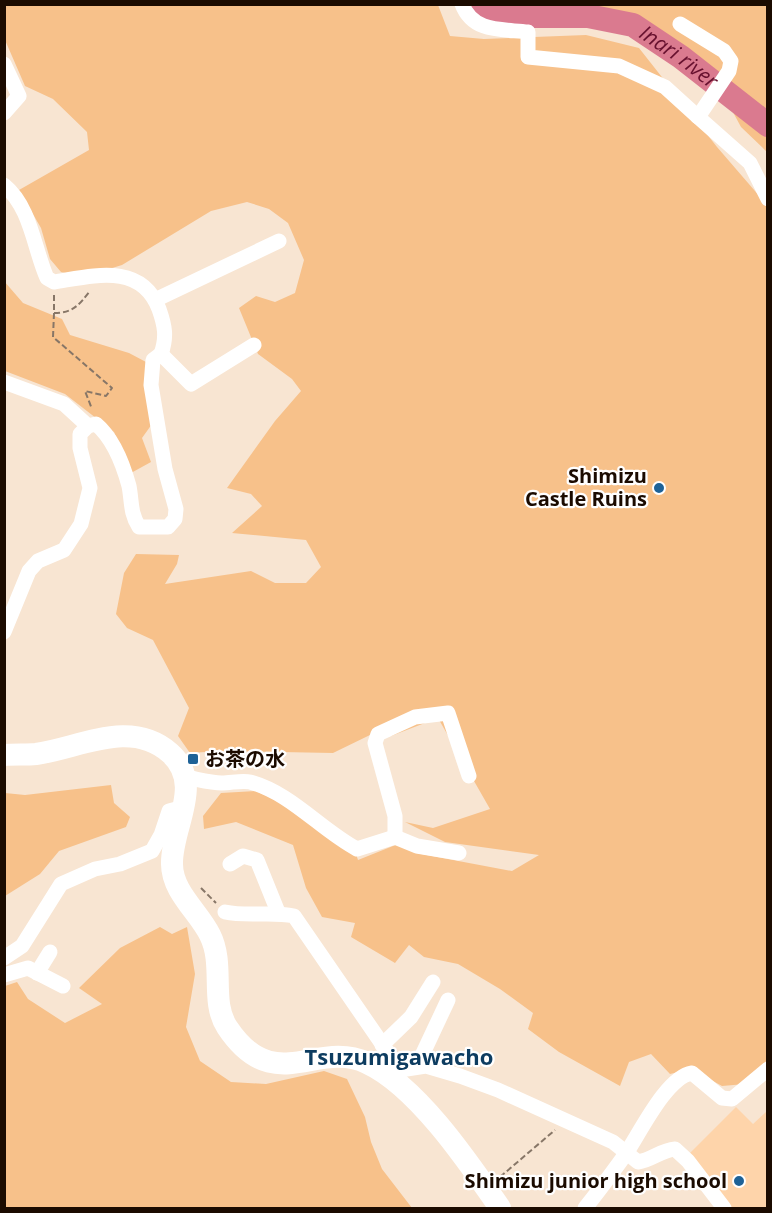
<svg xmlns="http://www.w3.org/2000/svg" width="772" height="1213" viewBox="0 0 772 1213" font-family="'Open Sans','Noto Sans JP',sans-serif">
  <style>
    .built { fill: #fed4aa }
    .green { fill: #f7c18a }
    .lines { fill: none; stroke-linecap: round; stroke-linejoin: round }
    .river { stroke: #da7a8f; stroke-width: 24 }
    .path { stroke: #877667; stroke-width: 2; stroke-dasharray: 6 3; stroke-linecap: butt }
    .street { stroke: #fff; stroke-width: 15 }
    .secondary { stroke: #fff; stroke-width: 22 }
    .poi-dot { fill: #1e6297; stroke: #fff; stroke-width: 2 }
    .labels { text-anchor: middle; stroke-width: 4.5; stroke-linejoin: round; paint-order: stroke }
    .poi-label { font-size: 20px; font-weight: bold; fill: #1b0b00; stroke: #fff; text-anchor: end }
    .water-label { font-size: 21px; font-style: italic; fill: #68112f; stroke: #fff }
    .quarter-label { font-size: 22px; font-weight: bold; fill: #0d3c60; stroke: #fff }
  </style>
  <rect width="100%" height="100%" fill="#f8e5d2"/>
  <path class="built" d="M736,1107l17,17 14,-13v97h-35l-42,-55z"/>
  <g class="green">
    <path d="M4,5h434l12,31 34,3 102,-4 53,13 78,99 50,58 1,854 -23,25 -23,2 -31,-17 -21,5 -19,-20 -22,8 -9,24 -61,-34 -31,-23 5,-16 -33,-24 -42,-25 -34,-7 -15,-12 -14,18 -44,-26 4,-14 -33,-6 -16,-29 -13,-43 -57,-23 -32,7 -1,-13 18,-23 35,-2 94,46 8,23 40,-16 18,9 96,18 27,-16 -94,-13 -40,-20 28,6 57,-19 -52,-91 -47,18 -21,-1 -37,18 -113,-2 -30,2 -12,-17 11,-28 -36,-68 -26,-12 -11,-14 8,-41 12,-19 43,1 -2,9 -12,20 86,-13 24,12h31l15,-16 -15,-27 -74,-7 30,-27 -11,-12 -24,-6 48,-67 26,-30 -9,-12 -34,-25 -19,-46 17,-12 19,6 20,-9 9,-33 -16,-37 -19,-14 -22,-7 -36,9 -89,54 -39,12 -22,-5 -11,-13 -9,-31 -22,-38 70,-40 -2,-18 -34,-33 -28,-13 -20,-46z"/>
    <path d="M493,5h274v147l-26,-25 -33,-61 -43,-33 -58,-20 -111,-2z"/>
    <path d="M4,281l19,22 39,16 8,16 59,18 17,9 6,62 -10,14 9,24 -20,11 -17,-41 -49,-38 -60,-23z"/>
    <path d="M111,785l3,18 16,14 -4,10 -67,24 -19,23 -35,22v-103l20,2z"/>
    <path d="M160,927l12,7 15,-7 8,47 -9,53 14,34 31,21 35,2 58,-13 23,8 18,38 6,25 11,27 30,39h-407v-222l12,-4 11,17 37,24 37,-19 -23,-16 41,-40z"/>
  </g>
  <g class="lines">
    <path class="river" id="s1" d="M477,4l8,12h103l45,9 48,32 87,68"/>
    <g class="path">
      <path d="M54,295v18c19,0 25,-8 36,-22"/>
      <path d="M54,313l-1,24 59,51 -6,8 -21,-5 7,18"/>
      <path d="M201,888l15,15"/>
      <path d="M500,1177l55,-47"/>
    </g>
    <g class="street">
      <path d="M462,4c11,29 40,25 66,28v25l91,9 46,21 33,30"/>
      <path d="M680,24l44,27 7,10 -2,10 -31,46 52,46 18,36"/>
      <path d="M4,64l15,32 -15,17"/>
      <path d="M4,185c27,22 30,64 43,93l7,4c39,-6 87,-20 105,27 6,17 8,28 2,45"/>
      <path d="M155,300l124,-59"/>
      <path d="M4,382l60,22 24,22"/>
      <path d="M4,632l25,-61 9,-10 26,-11 17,-26 9,-36 -10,-40v-14l8,-8 8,-2c18,15 27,40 33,62 3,15 1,27 10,41h29l7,-8 1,-10 -11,-40 -14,-84 2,-25 8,-6 30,30 63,-39"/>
      <path d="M185,777c12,2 25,6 37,6 9,0 20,-3 28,-1 41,11 71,48 107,67l38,-12 22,9 42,7"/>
      <path d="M395,837v-21l-20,-73 3,-9 37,-17 33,-4 21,63"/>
      <path d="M230,864l13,-8 14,4 21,52"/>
      <path d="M225,912c23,5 46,-1 69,4l106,154"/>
      <path d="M4,958l18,-12 39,-62 34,-15 25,-5 32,-13 9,-16 8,-24 15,-4"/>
      <path d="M37,973l13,-21"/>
      <path d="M4,975l24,-7 35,18"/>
      <path d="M382,1045l29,-28 22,-35"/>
      <path d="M417,1066l31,-66"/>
      <path d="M389,1078l11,-8 26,-4 34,10 38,14 115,52 25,20c14,-2 23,-12 37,-13l13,12 36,47"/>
      <path d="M585,1208c14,-17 27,-35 40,-53 14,-20 41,-78 67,-82l30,25 10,1 36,-30"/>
    </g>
    <path class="secondary" d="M4,755c11,-1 22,0 32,-1 44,-6 94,-36 134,-1 35,31 1,74 2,111 0,28 27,48 38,71 15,30 0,66 17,92 47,71 89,12 140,36 50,23 102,100 133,145"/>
  </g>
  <g class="poi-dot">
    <circle cx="659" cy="488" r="6"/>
    <rect x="187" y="753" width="12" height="12" rx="3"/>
    <circle cx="739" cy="1181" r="6"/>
  </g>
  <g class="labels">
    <g class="poi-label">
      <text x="647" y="483">Shimizu<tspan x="647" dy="23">Castle Ruins</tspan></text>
      <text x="205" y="766" text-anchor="start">お茶の水</text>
      <text x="727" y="1188">Shimizu junior high school</text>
    </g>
    <g class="water-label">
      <text dy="7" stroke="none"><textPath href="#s1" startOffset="219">Inari river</textPath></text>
    </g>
    <g class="quarter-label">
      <text x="399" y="1065">Tsuzumigawacho</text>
    </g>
  </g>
  <rect width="772" height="1213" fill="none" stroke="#1b0b00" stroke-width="12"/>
</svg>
